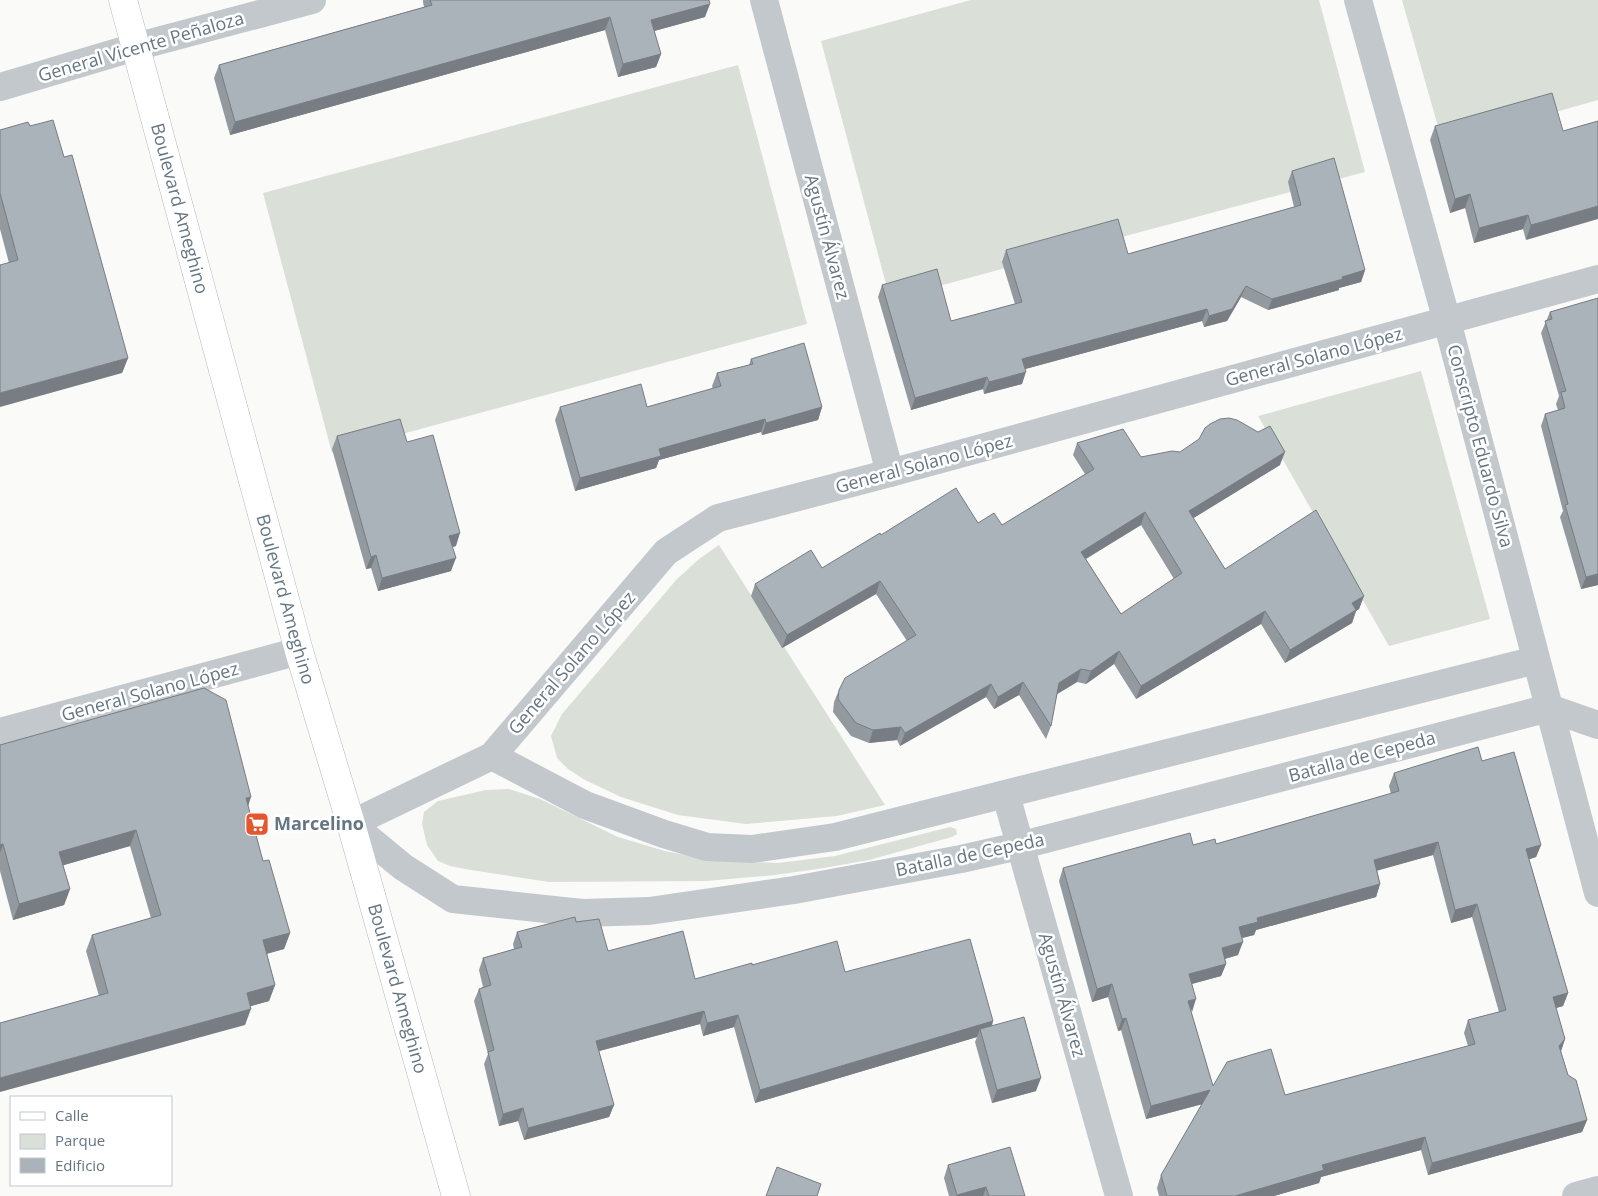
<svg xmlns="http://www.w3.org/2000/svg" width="1598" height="1196" viewBox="0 0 1598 1196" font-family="'Open Sans',sans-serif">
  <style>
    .green { fill: #dadfd7 }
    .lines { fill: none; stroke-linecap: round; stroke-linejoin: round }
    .secondary-casing { stroke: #b3babf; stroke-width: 29 }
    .street { stroke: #c3c8cc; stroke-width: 28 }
    .secondary { stroke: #fff; stroke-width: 28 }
    .wall { fill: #929a9f; fill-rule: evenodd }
    .shaded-wall { fill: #777d82 }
    .building { fill: #aab3b9; stroke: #777d82; fill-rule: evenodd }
    .labels { text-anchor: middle; stroke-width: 5; stroke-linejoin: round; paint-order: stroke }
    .street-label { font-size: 18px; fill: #657683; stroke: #fff }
    .poi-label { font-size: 18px; font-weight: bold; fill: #657683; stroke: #fff; text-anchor: start }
  </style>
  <rect width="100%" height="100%" fill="#fafaf8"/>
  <g class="green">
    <path d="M971,0h348l46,172 -475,127 -69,-258z"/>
    <path d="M1402,0h196v100l-155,44z"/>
    <path d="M738,65l69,259 -475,129 -69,-260z"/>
    <path d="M1421,371l69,248 -101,27 -131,-230z"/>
    <path d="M719,545l166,260 -48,11 -91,8 -68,-9 -57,-18 -36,-17 -17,-11 -11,-11 -6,-22 11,-22 115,-135 22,-20z"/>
    <path d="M509,789l31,10 78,38 47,14 45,9 68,3 57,-7 115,-29 6,2 1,5 -5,3 -83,23 -51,9 -43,6 -69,6 -157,1 -84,-13 -15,-3 -12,-5 -11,-16 -5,-21 2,-12 14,-11 48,-11z"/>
  </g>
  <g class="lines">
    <g class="secondary-casing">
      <g id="secondary">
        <path id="s1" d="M123,0l176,651 52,173 105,372"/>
      </g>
    </g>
    <g class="street">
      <path d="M764,0l126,473"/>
      <path d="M1358,0l89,321 151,572"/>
      <path d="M0,87l135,-40 177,-47"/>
      <path d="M1598,279l-708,194 -172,45 -52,34 -174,204 -141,68 52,43 50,32 129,14 67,-2 145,-21 167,-31 58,-13 530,-138 49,17"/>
      <path d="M0,732l299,-81"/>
      <path d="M492,756l93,49 79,29 43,13 45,2 83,-12 701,-177"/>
      <path d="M1006,795l113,401"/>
      <path d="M1576,1196l22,-6"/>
    </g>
    <use href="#secondary" class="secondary"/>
  </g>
  <g class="wall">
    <path d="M423,0h286l-4,17 -51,14 7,23 -5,13 -38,10 -13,-47 -375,105 -16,-57 5,-13 205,-58 -1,-5z"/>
    <path d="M1598,121l-72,119 -3,-11 -49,14 -9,-35 -15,5 -20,-73 5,-14 128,5z"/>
    <path d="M30,126l34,31 64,201 -6,15 -113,-110 -9,-34v-99z"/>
    <path d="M1292,171l73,99 -4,12 -22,6v2l-71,20 -27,-13 -14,24 -23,6 -2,-6 -177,48 -3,15 -38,10 -1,-5 -72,21 -33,-113 4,-12 69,36 64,-17 -13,-42 4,-12 122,4 166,-47 -6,-25z"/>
    <path d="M1598,298v287l-17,4 -21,-72 3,-6 -22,-85 4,-12 13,-4 -2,-6 3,-8 -18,-63 9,-21z"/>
    <path d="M751,359l71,48 -4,13 -56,15 -1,-3 -102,28 -3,8 -81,23 -20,-71 5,-13h87l66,-18 -1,-3 5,-13 32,-8z"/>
    <path d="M337,436l70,6 49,104 -4,1 -1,24 -73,20 -7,-23 -5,1 -34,-120z"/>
    <path d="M1077,443l64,14 139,8 -87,53 32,51 139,27 -5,13 -3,2 -4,12 -67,40 -24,-39 -125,75 -22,-35 -28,20 -9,-2 -20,12 -6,32 -5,13 -27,-44 -25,14 -8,-12 -86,49 -3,-6 -28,3 -18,-7 -18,-24 1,-10 5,-12 68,-49 -31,-47 -94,54 -31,-52 4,-12 67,-16 59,-33 97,-12 24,2 83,-51 -12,-19zM1141,525l33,54 -53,35 -35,-55z"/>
    <path d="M0,745l248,61 15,55 27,72 -6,16 -17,5 8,31 -6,16 -19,5 -5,19 -146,-29 -13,-45 6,-16 59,-17 -21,-72 -67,19 7,24 -6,16 -51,15 -13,-49z"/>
    <path d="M1482,761l59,84 -5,12 -7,2 39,134 -5,13 -7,2 9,31 -4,12 7,24 19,45 -5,12 -154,43 -7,-25 -100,27 -2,6 -45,13h-115l-2,-8 4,-13 42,-71 -57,15 -25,-89 -3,1 -10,-34 -16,5 -33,-121 4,-13 130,-23 23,-1 175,-50 -2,-8 5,-13zM1433,855l18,68 21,-6 27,95 -31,8 -4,13 4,13 -183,49 -72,-9 -22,-74 1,-28 29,-8 5,-12 -1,-5 13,-4 4,-17 12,-3 2,-5 120,-33 4,-13 -3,-14z"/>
    <path d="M576,922l32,29 87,28 57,-14 93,7 148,49 -1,5 44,65 -44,12 -17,-61 2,-5 -222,66 -21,-76 -31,9 -3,-12 -101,27 15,54 -5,12 -85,23 -6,-19 -19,5 -15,-62 4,-10 -14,-53 5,-12 4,-2 -4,-17 4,-12 31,-9 -1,-5 4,-12z"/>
    <path d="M948,1165l77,31h-76l-5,-18z"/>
  </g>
  <g class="shaded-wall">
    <path d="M710,4l-5,13 -58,16 4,-13z"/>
    <path d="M610,17l-5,13 -375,105 5,-13z"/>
    <path d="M661,54l-5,13 -38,10 5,-13z"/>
    <path d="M1470,194l-5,14 -15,5 5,-14z"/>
    <path d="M1598,206v13l-72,21 5,-15z"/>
    <path d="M1528,215l-5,14 -49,14 5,-15z"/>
    <path d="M1365,270l-4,12 -22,6v2l-71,20 4,-11z"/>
    <path d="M1246,286l-5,11 -14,24 -23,6 5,-11z"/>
    <path d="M1207,309l-5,12 -184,50 4,-12z"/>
    <path d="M128,358l-6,15 -122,34v-14z"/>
    <path d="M1026,372l-4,12 -38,10 5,-12z"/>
    <path d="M987,377l-4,12 -72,21 4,-12z"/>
    <path d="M822,407l-4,13 -56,15 4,-12z"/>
    <path d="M765,419l-4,13 -102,28 -3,8 -81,23 5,-13 79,-29z"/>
    <path d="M1285,452l-5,13 -96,59 5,-13z"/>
    <path d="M1145,512l-4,13 -64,39 4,-12z"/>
    <path d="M460,533l-4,13 -11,3 4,-13z"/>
    <path d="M376,555l-5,13 -5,1 5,-12z"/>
    <path d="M456,558l-5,13 -73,20 4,-13z"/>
    <path d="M1598,574v11l-17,4 5,-12z"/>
    <path d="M880,581l-4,13 -94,54 5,-13z"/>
    <path d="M1364,596l-5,13 -3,2 -4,12 -67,40 5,-13 62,-47z"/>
    <path d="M1265,611l-4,13 -125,75 5,-13z"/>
    <path d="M1119,651l-5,13 -28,20 5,-13z"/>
    <path d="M1081,669l-4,13 -23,14 5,-13z"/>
    <path d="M1023,682l-4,13 -25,14 4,-12z"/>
    <path d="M991,684l-5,13 -86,49 5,-13z"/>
    <path d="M901,727l-4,13 -28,3 4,-13z"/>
    <path d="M251,797l-5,16v-15z"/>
    <path d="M136,830l-6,16 -76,22 5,-16z"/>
    <path d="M1438,842l-5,13 -64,18 5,-13z"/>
    <path d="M3,844l-3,9v-8z"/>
    <path d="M1541,845l-5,12 -14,5 4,-13z"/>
    <path d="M1380,884l-4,13 -120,33 -2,5 -20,5 5,-13 18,-9z"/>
    <path d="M70,889l-6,16 -51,15 6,-16z"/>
    <path d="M1477,904l-5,13 -21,6 4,-13z"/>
    <path d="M290,933l-6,16 -27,7 6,-16z"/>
    <path d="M1243,942l-5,13 -21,6 5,-13z"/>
    <path d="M1226,964l-5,12 -37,10 5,-12z"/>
    <path d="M1112,984l-4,13 -16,5 5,-13z"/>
    <path d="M275,985l-6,16 -28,8 6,-16z"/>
    <path d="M1568,993l-5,13 -14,4 4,-13z"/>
    <path d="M1196,999l-4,13 -4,-11z"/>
    <path d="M251,1009l-6,16 -245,67v-14z"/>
    <path d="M704,1011l-4,13 -108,29 4,-12z"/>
    <path d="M738,1015l-4,12 -31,9 4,-13z"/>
    <path d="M1126,1018l-5,12 -3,1 4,-12z"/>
    <path d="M993,1021l-4,13 -9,-5 -3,8 -222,66 5,-13z"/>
    <path d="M1565,1039l-4,12 -2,-5z"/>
    <path d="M1041,1078l-5,13 -44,12 5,-13z"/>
    <path d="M1210,1090l-4,13 -60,16 5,-13z"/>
    <path d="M614,1105l-5,12 -85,23 4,-12z"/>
    <path d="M523,1108l-5,13 -19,5 4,-12z"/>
    <path d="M1587,1120l-5,12 -154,43 4,-12z"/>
    <path d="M1425,1137l-4,13 -100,27 -2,6 -45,13h-39l87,-31z"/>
    <path d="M986,1187l-3,9h-26v-1z"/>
  </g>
  <g class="building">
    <path d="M430,0h279l1,4 -59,16 10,34 -38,10 -13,-47 -375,105 -16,-57 213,-60z"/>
    <path d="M1552,93l11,38 35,-10v85l-67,19 -3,-10 -49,13 -9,-34 -15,5 -20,-73z"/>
    <path d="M53,120l11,37 8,-2 56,203 -128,35v-128l18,-5 -18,-67v-63l28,-8 2,4z"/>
    <path d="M1334,158l31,112 -23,7 1,2 -71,20 -26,-13 -14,23 -23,7 -2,-7 -185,50 4,13 -37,10 -2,-5 -72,21 -33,-113 55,-16 14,52 71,-19 -16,-52 112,-31 10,35 173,-49 -9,-34z"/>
    <path d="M1598,298v276l-12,3 -21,-72 3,-1 -23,-90 20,-6 -4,-16 5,-1 -21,-70 7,-2 -2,-7z"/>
    <path d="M804,343l18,64 -56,16 -1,-4 -106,30 2,7 -81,22 -20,-71 81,-23 6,23 74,-21 -4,-13 36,-9 -2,-5z"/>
    <path d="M1229,418l8,2 21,12 12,-6 15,26 -96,59 36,58 91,-59 48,86 -12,7 4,7 -66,40 -25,-39 -124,75 -22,-35 -28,20 -10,-2 -22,14 -8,43 -28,-44 -25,15 -7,-13 -86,49 -4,-6 -28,3 -17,-7 -18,-24 1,-9 6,-12 71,-43 -36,-54 -93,54 -32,-51 56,-34 11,18 58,-35 1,2 75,-47 22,35 16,-10 8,12 92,-56 -17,-26 46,-14 18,28 31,-6 8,1 19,-13 6,-11 5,-4 10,-5zM1145,512l37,61 -61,41 -40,-62z"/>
    <path d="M400,419l7,23 26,-7 27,98 -11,3 7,22 -74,20 -6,-23 -5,2 -34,-121z"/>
    <path d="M204,688l22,12 25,97 -5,1 17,63 6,-1 21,73 -27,7 12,45 -28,8 4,16 -251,69v-55l108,-30 -16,-58 69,-20 -25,-85 -77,22 11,37 -51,15 -16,-60 -3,1v-100z"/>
    <path d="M1478,747l4,14 32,-9 27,93 -15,4 42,144 -15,4 12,42 -6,7 9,29 8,5 11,40 -155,43 -7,-26 -103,28 2,5 -89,26h-68l-6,-21 49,-85 -59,16 -25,-88 -4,1 -10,-35 -15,5 -34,-121 127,-35 3,12 22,-6 1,5 183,-53 -5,-18zM1438,842l17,68 22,-6 29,106 -38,10 7,24 -190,51 -14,-46 -44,13 -14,24 -25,-85 8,-2 -7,-25 37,-10 -4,-16 21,-6 -4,-15 19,-5 -1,-4 123,-34 -6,-24z"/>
    <path d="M575,917l1,5 23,-3 9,32 75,-20 12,48 57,-16v2l85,-24 8,31 125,-33 23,82 -233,69 -22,-75 -31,8 -3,-12 -108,30 18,64 -86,23 -5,-20 -20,6 -15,-62 6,-2 -15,-61 12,-4 -8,-27 39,-11 -5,-15z"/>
    <path d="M1024,1017l17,61 -44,12 -17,-61z"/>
    <path d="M1010,1147l15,49h-36l-3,-9 -29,8 -9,-30z"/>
    <path d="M777,1167l44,17 -4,12h-51z"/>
  </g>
  <defs>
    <g id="supermarket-square" transform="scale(1.25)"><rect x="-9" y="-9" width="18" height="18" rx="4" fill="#e4572e" stroke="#fff"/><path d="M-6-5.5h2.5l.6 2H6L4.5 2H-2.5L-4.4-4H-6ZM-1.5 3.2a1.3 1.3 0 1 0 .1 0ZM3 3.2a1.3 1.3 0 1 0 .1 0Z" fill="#fff"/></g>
  </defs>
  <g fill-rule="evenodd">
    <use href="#supermarket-square" x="257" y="824"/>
  </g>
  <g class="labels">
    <g class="street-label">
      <text transform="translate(141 47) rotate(-16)" y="6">General Vicente Peñaloza</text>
      <text dy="6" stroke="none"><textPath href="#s1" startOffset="216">Boulevard Ameghino</textPath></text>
      <text transform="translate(827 237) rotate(75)" y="6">Agustín Álvarez</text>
      <text transform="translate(1314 357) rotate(-15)" y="6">General Solano López</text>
      <text transform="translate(1480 446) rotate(75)" y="6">Conscripto Eduardo Silva</text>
      <text transform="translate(924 464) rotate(-15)" y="6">General Solano López</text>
      <text dy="6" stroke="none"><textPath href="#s1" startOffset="621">Boulevard Ameghino</textPath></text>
      <text transform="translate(572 663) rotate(-49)" y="6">General Solano López</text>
      <text transform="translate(150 692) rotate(-15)" y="6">General Solano López</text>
      <text transform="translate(1362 757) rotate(-15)" y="6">Batalla de Cepeda</text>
      <text transform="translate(970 855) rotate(-12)" y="6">Batalla de Cepeda</text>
      <text dy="6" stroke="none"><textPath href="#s1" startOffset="1026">Boulevard Ameghino</textPath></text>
      <text transform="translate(1062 995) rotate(74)" y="6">Agustín Álvarez</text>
    </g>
    <g class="poi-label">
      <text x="274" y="830">Marcelino</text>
    </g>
  </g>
  <rect x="10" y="1096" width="162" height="90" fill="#ffffff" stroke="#c1c8cd"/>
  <rect x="20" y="1112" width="25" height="8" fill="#ffffff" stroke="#c1c8cd"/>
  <text x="55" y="1121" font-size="15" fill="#657683">Calle</text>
  <rect x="20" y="1134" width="25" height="15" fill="#dadfd7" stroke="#c1c8cd"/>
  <text x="55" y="1146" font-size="15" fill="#657683">Parque</text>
  <rect x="20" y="1158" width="25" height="15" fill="#aab3b9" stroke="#c1c8cd"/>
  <text x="55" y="1171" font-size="15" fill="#657683">Edificio</text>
</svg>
